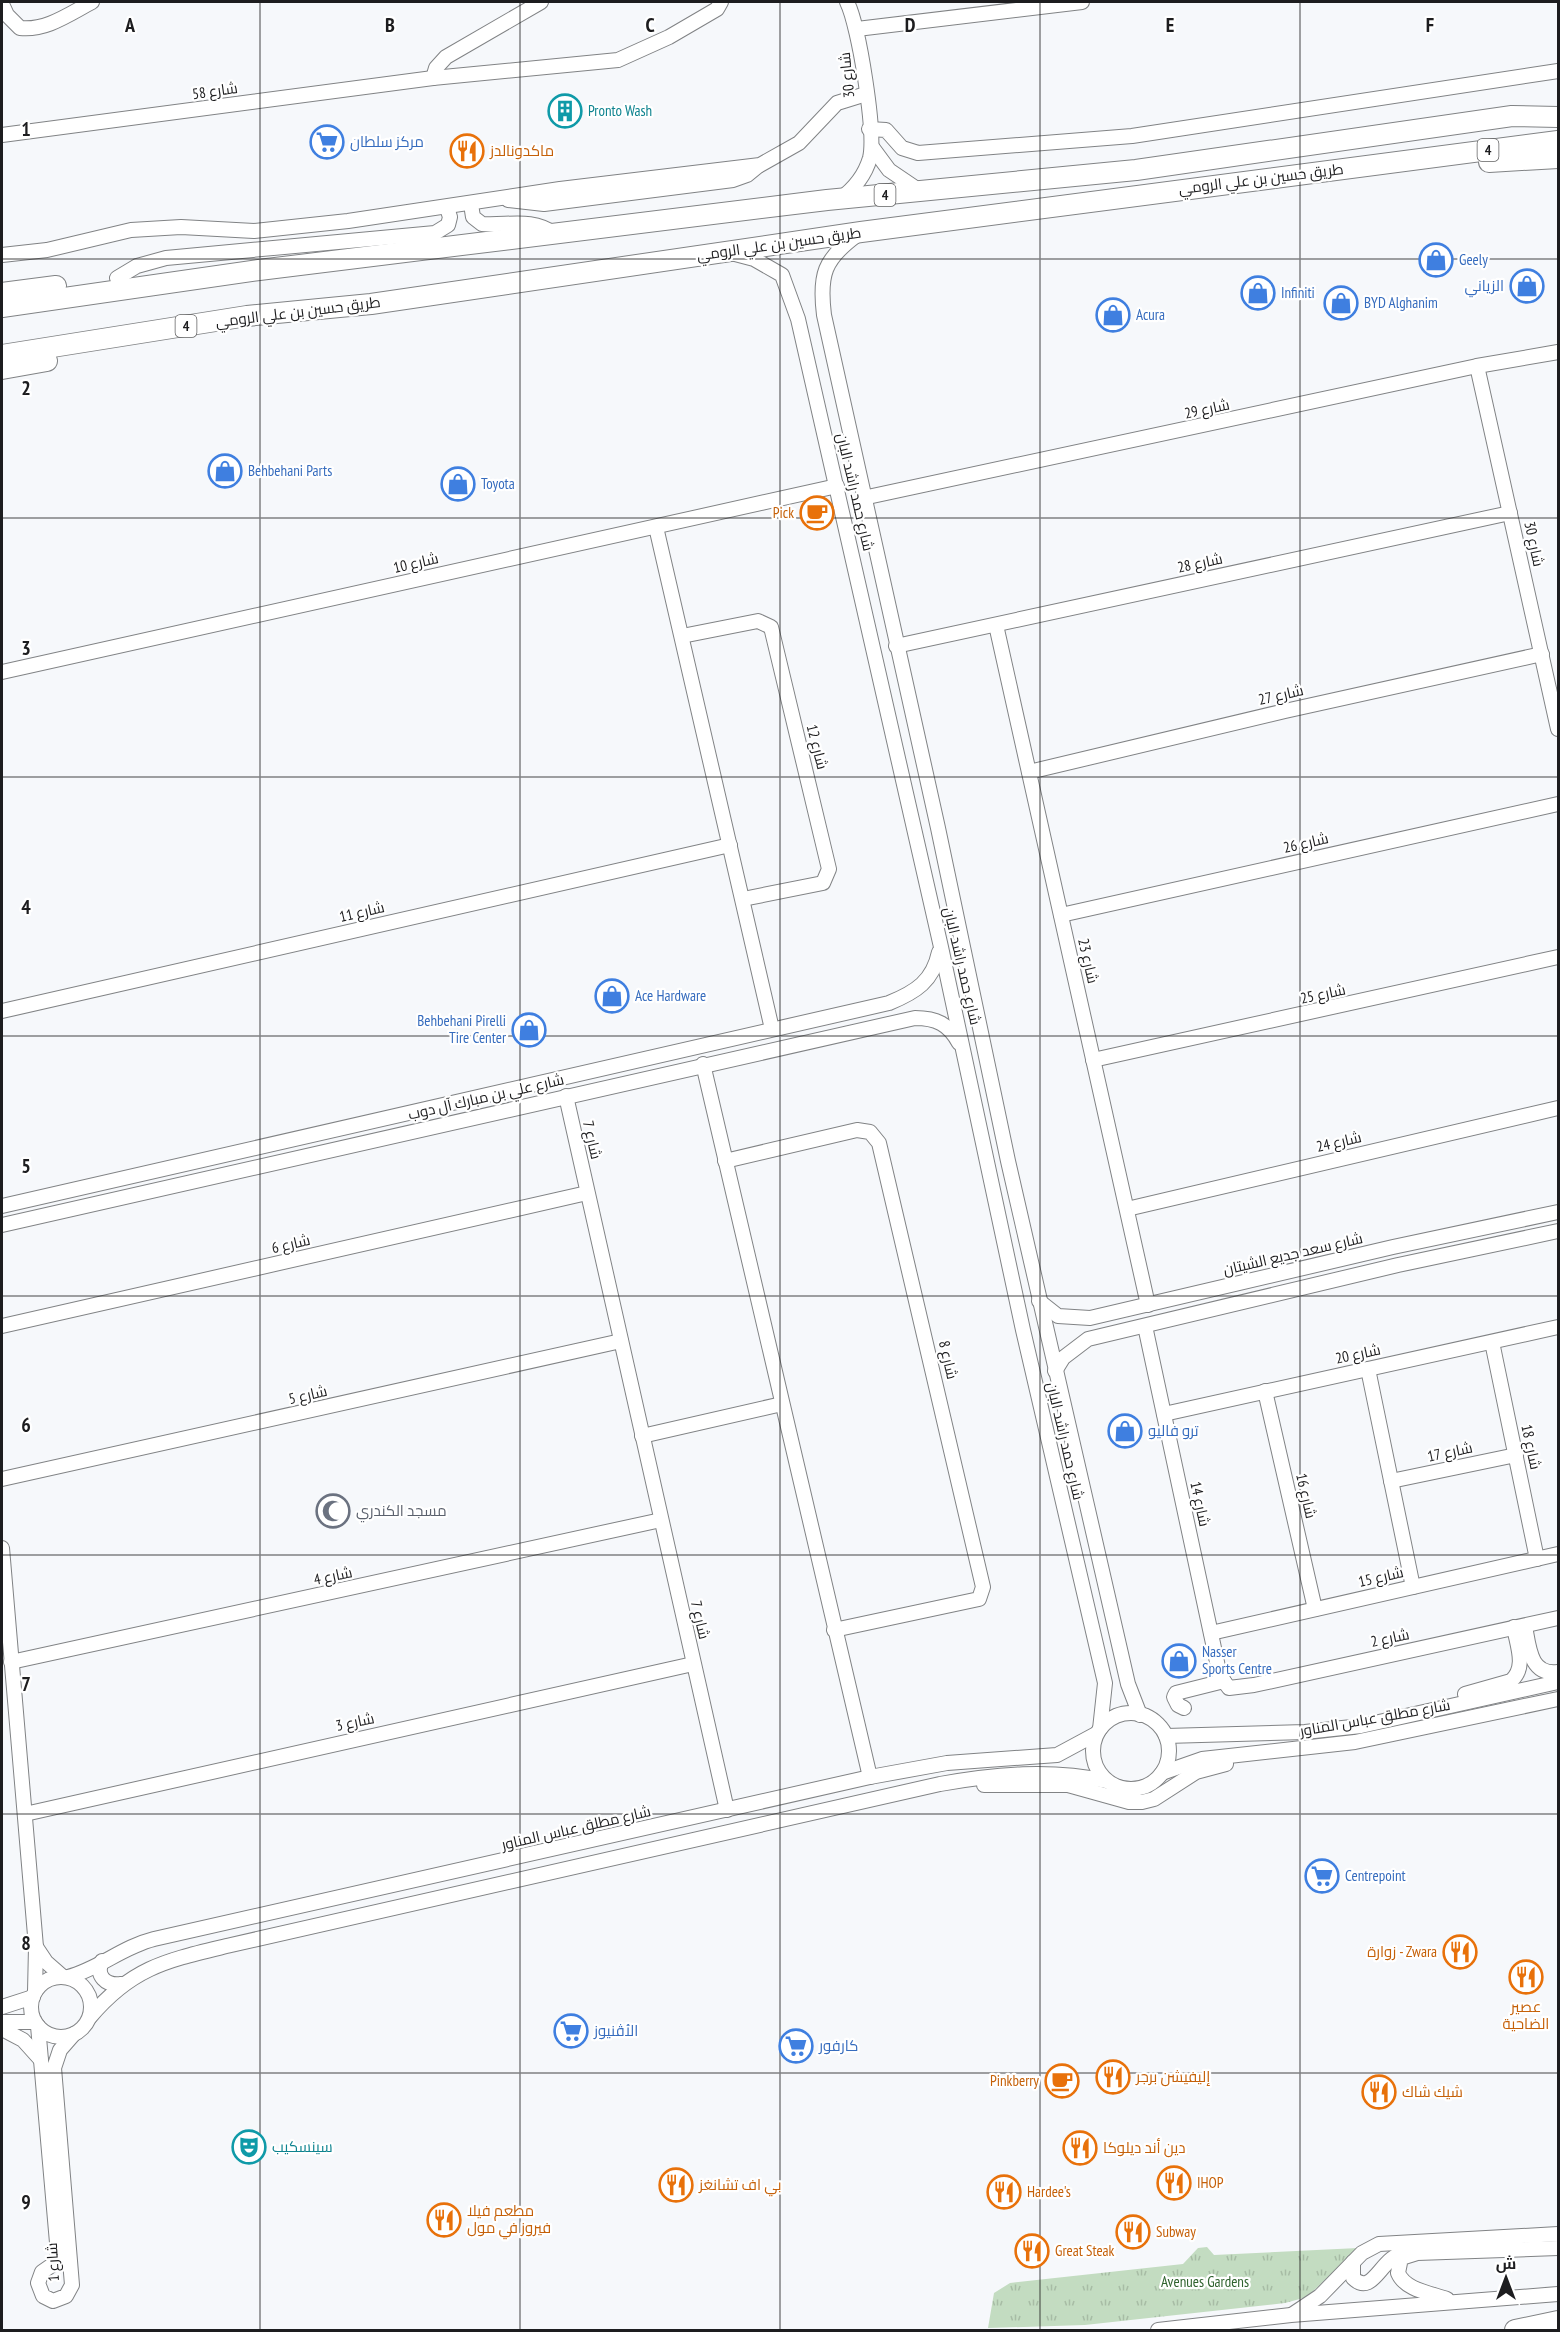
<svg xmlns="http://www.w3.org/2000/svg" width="1560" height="2332" viewBox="0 0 1560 2332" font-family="'PT Sans Narrow',Cairo,sans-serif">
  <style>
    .park { fill: url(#park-tufts) }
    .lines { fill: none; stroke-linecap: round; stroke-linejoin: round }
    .minor-casing { stroke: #818385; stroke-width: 16 }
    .highway-casing { stroke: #818385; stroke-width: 22 }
    .minor { stroke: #fff; stroke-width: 14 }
    .highway { stroke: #fff; stroke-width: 20 }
    .grid { fill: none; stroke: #1d1d1f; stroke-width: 1.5; stroke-opacity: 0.55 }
    .labels { text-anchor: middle; stroke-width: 4.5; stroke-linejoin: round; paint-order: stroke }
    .shield { fill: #fff; stroke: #616162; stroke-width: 1.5 }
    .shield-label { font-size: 14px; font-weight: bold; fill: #1d1d1f }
    .street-label { font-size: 15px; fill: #1d1d1f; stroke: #fff }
    .culture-label { font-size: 15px; fill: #0d838f; stroke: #fff; text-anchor: start }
    .shop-label { font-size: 15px; fill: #366cbe; stroke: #fff; text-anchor: start }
    .food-label { font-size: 15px; fill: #c56008; stroke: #fff; text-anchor: start }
    .worship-label { font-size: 15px; fill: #5b616d; stroke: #fff; text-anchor: start }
    .park-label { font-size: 15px; fill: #30632f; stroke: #fff }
    .grid-label { font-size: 20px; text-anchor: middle; font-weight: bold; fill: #1d1d1f; stroke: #fff; stroke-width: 4.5; stroke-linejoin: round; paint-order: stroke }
  </style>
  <defs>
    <pattern id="park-tufts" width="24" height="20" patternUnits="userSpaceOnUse" patternTransform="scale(1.5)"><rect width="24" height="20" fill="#c3dcc1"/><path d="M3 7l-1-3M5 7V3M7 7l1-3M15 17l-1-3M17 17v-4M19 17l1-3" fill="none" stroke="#a7bca5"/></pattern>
  </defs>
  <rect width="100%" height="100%" fill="#f6f8fb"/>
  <path class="park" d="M1207,2247l7,8 144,-7 -51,49 -22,6 -200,22 -97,3 6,-35 16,-10 173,-19 15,-16z"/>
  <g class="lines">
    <g class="minor-casing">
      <g id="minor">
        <path d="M2,4l5,11 13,13c26,3 49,-14 72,-26"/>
        <path d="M857,29l225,-27"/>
        <path d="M433,78l3,-10 10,-11 95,-55"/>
        <path d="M869,129l17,1 16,18 16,5 214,-17 426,-65"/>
        <path d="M2,135l431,-57 185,-18 51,-23 48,-28 4,-7"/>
        <path d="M872,147l17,23 31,21"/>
        <path d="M840,199c15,-11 25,-24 30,-41 6,-25 -11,-132 -23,-156"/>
        <path d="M508,200l36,4 189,-24 14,-5 11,-9"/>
        <path d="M471,204l2,13 9,7c26,2 49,-7 73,10"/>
        <path d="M857,235c-33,24 -38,40 -33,80l114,513 70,333 120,523 12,31"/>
        <path d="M735,254l19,5 28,16 16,44 143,628 82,383 82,353 -5,46"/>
        <path d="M2,255l45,-5 84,-20 50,-3 73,4 94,-10 212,-32 200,-24 39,-22 38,-40 29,-9"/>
        <path d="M117,278l20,-12 29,-8 269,-25 13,-8 2,-8 -3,-9"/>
        <path d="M1477,366l81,363"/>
        <path d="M863,498l614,-132 81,-14"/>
        <path d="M656,527l116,502"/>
        <path d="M996,625l152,680"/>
        <path d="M682,636l76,-15 13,6 58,242 -6,14 -80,16"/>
        <path d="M896,646l614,-133"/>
        <path d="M2,672l835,-186"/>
        <path d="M1029,772l256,-61 257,-57"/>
        <path d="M1061,915l497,-111"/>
        <path d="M2,1011l728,-166"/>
        <path d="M1093,1060l465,-103"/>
        <path d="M703,1064l167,713"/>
        <path d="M566,1096l161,714"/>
        <path d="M725,1161l132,-31 13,2 9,11 104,444 -4,12 -145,31"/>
        <path d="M2,1206l887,-203c27,-11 44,-22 50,-51"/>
        <path d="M1127,1209l431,-101"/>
        <path d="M2,1225l913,-207c21,0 34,6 44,25"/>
        <path d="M1039,1301l19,15 32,2 303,-71 165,-35"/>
        <path d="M2,1326l585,-133"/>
        <path d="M1145,1326l75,350 9,12 25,-3 304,-67"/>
        <path d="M1492,1342l45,217"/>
        <path d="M1368,1369l45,218"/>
        <path d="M1055,1371l8,-13 25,-19 310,-74 160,-34"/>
        <path d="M1265,1391l50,218"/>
        <path d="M1164,1414l394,-87"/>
        <path d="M642,1436l140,-32"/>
        <path d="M2,1479l619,-138"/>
        <path d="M1391,1481l125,-26"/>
        <path d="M2,1548l34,399 -1,45"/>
        <path d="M1525,1626c4,21 5,50 33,46"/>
        <path d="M1211,1633l347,-79"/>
        <path d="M11,1662l650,-142"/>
        <path d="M1465,1694l46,-13c16,-14 6,-35 3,-54"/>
        <path d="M1184,1708l-6,-3 -4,-8 2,-4 48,-12"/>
        <circle cx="1131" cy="1751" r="38"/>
        <path d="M1166,1736l139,-4 56,-6 197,-44"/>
        <path d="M1162,1773l40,-14 153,-17 203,-43"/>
        <path d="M984,1785h84l61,17h13l12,-3 42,-27 30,-8"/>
        <path d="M25,1814l668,-150"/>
        <path d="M36,1947l10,15 16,14"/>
        <path d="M102,1961c-7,15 4,25 19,23"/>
        <circle cx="61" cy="2007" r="30"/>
        <path d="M68,1977c31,-8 54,-30 86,-38l716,-162 77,-14 110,-8 39,-21"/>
        <path d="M2,2007l31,-10"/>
        <path d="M90,2017c43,-51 79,-57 141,-72l709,-161c55,-10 111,-15 166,-3"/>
        <path d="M2,2022h33"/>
        <path d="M38,2026l20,228 -3,9 -13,9 -4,11 5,13 10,5 13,-5 6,-11 -18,-217 6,-18 14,-16"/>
        <path d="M2,2029l21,11 18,20"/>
        <path d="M1353,2262v16c21,20 27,-23 54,-26"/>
        <path d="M1447,2299c-17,-6 -42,-9 -49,-26l3,-15 16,-5 141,-5"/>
        <path d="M1293,2314l27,-18 42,-43 17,-9 179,-10"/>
        <path d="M1158,2330l133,-15 267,-21"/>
      </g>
    </g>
    <g class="highway-casing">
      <g id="highway">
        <path d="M1489,162l69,-4"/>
        <path d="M2,293l54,-7"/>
        <path d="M2,307l257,-37 568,-70 309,-30 376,-54 46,1"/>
        <path d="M2,355l245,-39 124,-12 490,-72 697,-91"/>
        <path d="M2,369l45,-8"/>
        <path d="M1515,2330l43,-9"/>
      </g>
    </g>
    <use href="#minor" class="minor"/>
    <use href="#highway" class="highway"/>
  </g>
  <path class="grid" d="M260,2v2328M520,2v2328M780,2v2328M1040,2v2328M1300,2v2328M2,259h1556M2,518h1556M2,777h1556M2,1036h1556M2,1296h1556M2,1555h1556M2,1814h1556M2,2073h1556"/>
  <defs>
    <g id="building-ring" transform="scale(1.725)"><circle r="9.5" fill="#fff" stroke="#0f9aa8" stroke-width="1.5"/><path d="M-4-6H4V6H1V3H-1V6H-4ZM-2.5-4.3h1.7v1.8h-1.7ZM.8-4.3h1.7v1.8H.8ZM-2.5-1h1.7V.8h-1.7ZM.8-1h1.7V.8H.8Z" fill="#0f9aa8"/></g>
    <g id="supermarket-ring" transform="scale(1.725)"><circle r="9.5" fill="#fff" stroke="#3f7fe0" stroke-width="1.5"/><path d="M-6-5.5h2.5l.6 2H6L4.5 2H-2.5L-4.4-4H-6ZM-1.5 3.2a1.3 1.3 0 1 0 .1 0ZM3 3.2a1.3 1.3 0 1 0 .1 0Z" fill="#3f7fe0"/></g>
    <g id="restaurant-ring" transform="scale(1.725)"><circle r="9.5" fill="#fff" stroke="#e8710a" stroke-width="1.5"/><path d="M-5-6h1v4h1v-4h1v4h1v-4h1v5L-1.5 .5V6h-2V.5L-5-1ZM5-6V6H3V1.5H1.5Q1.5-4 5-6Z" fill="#e8710a"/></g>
    <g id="shop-ring" transform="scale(1.725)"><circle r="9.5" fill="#fff" stroke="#3f7fe0" stroke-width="1.5"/><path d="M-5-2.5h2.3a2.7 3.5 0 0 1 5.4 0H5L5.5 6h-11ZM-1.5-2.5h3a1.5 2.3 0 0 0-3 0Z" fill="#3f7fe0"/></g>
    <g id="cafe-ring" transform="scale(1.725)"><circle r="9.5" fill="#fff" stroke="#e8710a" stroke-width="1.5"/><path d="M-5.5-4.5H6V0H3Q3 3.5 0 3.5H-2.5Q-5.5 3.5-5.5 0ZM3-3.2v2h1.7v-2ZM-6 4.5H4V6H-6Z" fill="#e8710a"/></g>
    <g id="mosque-ring" transform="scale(1.725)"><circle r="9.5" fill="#fff" stroke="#6b7280" stroke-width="1.5"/><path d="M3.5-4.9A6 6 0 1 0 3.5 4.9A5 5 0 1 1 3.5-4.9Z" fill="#6b7280"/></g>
    <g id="theatre-ring" transform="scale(1.725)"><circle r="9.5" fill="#fff" stroke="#0f9aa8" stroke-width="1.5"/><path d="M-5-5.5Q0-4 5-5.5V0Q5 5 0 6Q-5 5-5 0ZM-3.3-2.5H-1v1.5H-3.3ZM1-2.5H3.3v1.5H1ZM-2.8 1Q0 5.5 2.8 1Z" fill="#0f9aa8"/></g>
  </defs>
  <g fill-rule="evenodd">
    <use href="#building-ring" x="565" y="111"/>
    <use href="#supermarket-ring" x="327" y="142"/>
    <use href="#restaurant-ring" x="467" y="151"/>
    <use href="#shop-ring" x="1436" y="260"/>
    <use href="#shop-ring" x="1527" y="286"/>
    <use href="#shop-ring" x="1258" y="293"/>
    <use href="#shop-ring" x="1341" y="303"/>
    <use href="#shop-ring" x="1113" y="315"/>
    <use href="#shop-ring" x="225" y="471"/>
    <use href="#shop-ring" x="458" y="484"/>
    <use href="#cafe-ring" x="817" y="513"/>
    <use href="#shop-ring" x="612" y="996"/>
    <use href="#shop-ring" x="529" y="1030"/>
    <use href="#shop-ring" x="1125" y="1431"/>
    <use href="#mosque-ring" x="333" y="1511"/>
    <use href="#shop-ring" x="1179" y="1661"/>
    <use href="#supermarket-ring" x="1322" y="1876"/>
    <use href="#restaurant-ring" x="1460" y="1952"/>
    <use href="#restaurant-ring" x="1526" y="1977"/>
    <use href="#supermarket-ring" x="571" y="2031"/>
    <use href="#supermarket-ring" x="796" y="2046"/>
    <use href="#restaurant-ring" x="1113" y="2077"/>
    <use href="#cafe-ring" x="1062" y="2081"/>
    <use href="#restaurant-ring" x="1379" y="2092"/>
    <use href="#theatre-ring" x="249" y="2147"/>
    <use href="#restaurant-ring" x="1080" y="2148"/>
    <use href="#restaurant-ring" x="1174" y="2183"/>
    <use href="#restaurant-ring" x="676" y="2185"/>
    <use href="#restaurant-ring" x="1004" y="2192"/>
    <use href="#restaurant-ring" x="444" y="2220"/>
    <use href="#restaurant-ring" x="1133" y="2232"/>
    <use href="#restaurant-ring" x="1032" y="2251"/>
  </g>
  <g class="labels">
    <g class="shield">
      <rect x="1477.5" y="139" width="21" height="22" rx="4.5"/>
      <rect x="874.5" y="184" width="21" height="22" rx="4.5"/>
      <rect x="175.5" y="315" width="21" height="22" rx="4.5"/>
    </g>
    <g class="shield-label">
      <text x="1488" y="155">4</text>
      <text x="885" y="200">4</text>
      <text x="186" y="331">4</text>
    </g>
    <g class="street-label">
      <text transform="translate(847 75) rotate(-96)" y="5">شارع 30</text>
      <text transform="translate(215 91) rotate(-8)" y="5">شارع 58</text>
      <text transform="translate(1261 179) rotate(-7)" y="5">طريق حسين بن علي الرومي</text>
      <text transform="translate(779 244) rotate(-8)" y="5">طريق حسين بن علي الرومي</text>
      <text transform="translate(298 312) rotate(-7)" y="5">طريق حسين بن علي الرومي</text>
      <text transform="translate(1207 409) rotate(-12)" y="5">شارع 29</text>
      <text transform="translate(855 492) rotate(77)" y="5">شارع حمد راشد البان</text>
      <text transform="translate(1534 544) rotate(78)" y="5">شارع 30</text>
      <text transform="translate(416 563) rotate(-13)" y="5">شارع 10</text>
      <text transform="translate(1200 563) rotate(-12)" y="5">شارع 28</text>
      <text transform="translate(1281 695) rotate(-13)" y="5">شارع 27</text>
      <text transform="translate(817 747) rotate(76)" y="5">شارع 12</text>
      <text transform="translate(1306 843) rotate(-13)" y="5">شارع 26</text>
      <text transform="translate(362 912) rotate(-13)" y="5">شارع 11</text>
      <text transform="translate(1088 961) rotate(77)" y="5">شارع 23</text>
      <text transform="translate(962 966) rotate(77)" y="5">شارع حمد راشد البان</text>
      <text transform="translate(1323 994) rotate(-12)" y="5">شارع 25</text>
      <text transform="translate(486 1097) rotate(-13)" y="5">شارع علي بن مبارك آل دوب</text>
      <text transform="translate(592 1140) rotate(77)" y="5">شارع 7</text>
      <text transform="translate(1339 1142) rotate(-13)" y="5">شارع 24</text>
      <text transform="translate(291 1244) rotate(-13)" y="5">شارع 6</text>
      <text transform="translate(1293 1254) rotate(-13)" y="5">شارع سعد جديع الشيتان</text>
      <text transform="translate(1358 1354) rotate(-12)" y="5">شارع 20</text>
      <text transform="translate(948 1360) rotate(77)" y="5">شارع 8</text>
      <text transform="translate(308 1395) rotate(-13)" y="5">شارع 5</text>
      <text transform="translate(1065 1441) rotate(77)" y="5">شارع حمد راشد البان</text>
      <text transform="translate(1531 1447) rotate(78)" y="5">شارع 18</text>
      <text transform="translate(1450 1452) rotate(-12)" y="5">شارع 17</text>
      <text transform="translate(1306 1496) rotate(77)" y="5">شارع 16</text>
      <text transform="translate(1200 1504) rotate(78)" y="5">شارع 14</text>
      <text transform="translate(333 1576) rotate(-12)" y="5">شارع 4</text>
      <text transform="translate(1381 1577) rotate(-13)" y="5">شارع 15</text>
      <text transform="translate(700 1620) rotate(77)" y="5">شارع 7</text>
      <text transform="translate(1390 1638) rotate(-12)" y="5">شارع 2</text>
      <text transform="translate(1375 1718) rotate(-10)" y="5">شارع مطلق عباس المناور</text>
      <text transform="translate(355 1722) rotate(-12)" y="5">شارع 3</text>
      <text transform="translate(576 1828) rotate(-13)" y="5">شارع مطلق عباس المناور</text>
      <text transform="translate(53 2262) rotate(-93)" y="5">شارع 1</text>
    </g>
    <g class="culture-label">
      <text x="588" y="116">Pronto Wash</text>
      <text x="272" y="2152">سينسكيب</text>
    </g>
    <g class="shop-label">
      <text x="350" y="147">مركز سلطان</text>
      <text x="1459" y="265">Geely</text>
      <text x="1504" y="291" text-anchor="end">الزياني</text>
      <text x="1281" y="298">Infiniti</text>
      <text x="1364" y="308">BYD Alghanim</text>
      <text x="1136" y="320">Acura</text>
      <text x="248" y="476">Behbehani Parts</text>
      <text x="481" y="489">Toyota</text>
      <text x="635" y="1001">Ace Hardware</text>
      <text x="506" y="1026" text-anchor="end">Behbehani Pirelli<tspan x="506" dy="17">Tire Center</tspan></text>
      <text x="1148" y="1436">ترو فاليو</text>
      <text x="1202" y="1657">Nasser<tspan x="1202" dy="17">Sports Centre</tspan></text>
      <text x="1345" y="1881">Centrepoint</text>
      <text x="594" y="2036">الأڤنيوز</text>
      <text x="819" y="2051">كارفور</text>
    </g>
    <g class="food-label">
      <text x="490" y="156">ماكدونالدز</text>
      <text x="794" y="518" text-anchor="end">Pick</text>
      <text x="1437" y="1957" text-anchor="end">زوارة - Zwara</text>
      <text x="1526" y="2012" text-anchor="middle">عصير<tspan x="1526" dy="17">الضاحية</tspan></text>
      <text x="1136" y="2082">إليفيشن برجر</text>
      <text x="1039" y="2086" text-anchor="end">Pinkberry</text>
      <text x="1402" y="2097">شيك شاك</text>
      <text x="1103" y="2153">دين أند ديلوكا</text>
      <text x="1197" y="2188">IHOP</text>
      <text x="699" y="2190">بي اف تشانغز</text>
      <text x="1027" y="2197">Hardee's</text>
      <text x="467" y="2216">مطعم فيلا<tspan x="467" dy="17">فيروز في مول</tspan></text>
      <text x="1156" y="2237">Subway</text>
      <text x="1055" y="2256">Great Steak</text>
    </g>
    <g class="worship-label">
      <text x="356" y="1516">مسجد الكندري</text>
    </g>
    <g class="park-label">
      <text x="1205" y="2287">Avenues Gardens</text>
    </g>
  </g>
  <g class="grid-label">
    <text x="130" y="32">A</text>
    <text x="390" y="32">B</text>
    <text x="650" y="32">C</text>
    <text x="910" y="32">D</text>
    <text x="1170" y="32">E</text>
    <text x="1430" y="32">F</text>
    <text x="26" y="136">1</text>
    <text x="26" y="395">2</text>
    <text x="26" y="655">3</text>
    <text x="26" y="914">4</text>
    <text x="26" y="1173">5</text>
    <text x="26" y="1432">6</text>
    <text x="26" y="1691">7</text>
    <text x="26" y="1950">8</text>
    <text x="26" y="2209">9</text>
  </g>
  <rect width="1560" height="2332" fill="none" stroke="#1d1d1f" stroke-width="6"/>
  <g transform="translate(1506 2278)" stroke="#ffffff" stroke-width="4.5" paint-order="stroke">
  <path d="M0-4.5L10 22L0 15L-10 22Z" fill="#1d1d1f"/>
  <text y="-9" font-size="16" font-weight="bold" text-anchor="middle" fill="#1d1d1f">ش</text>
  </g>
</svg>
